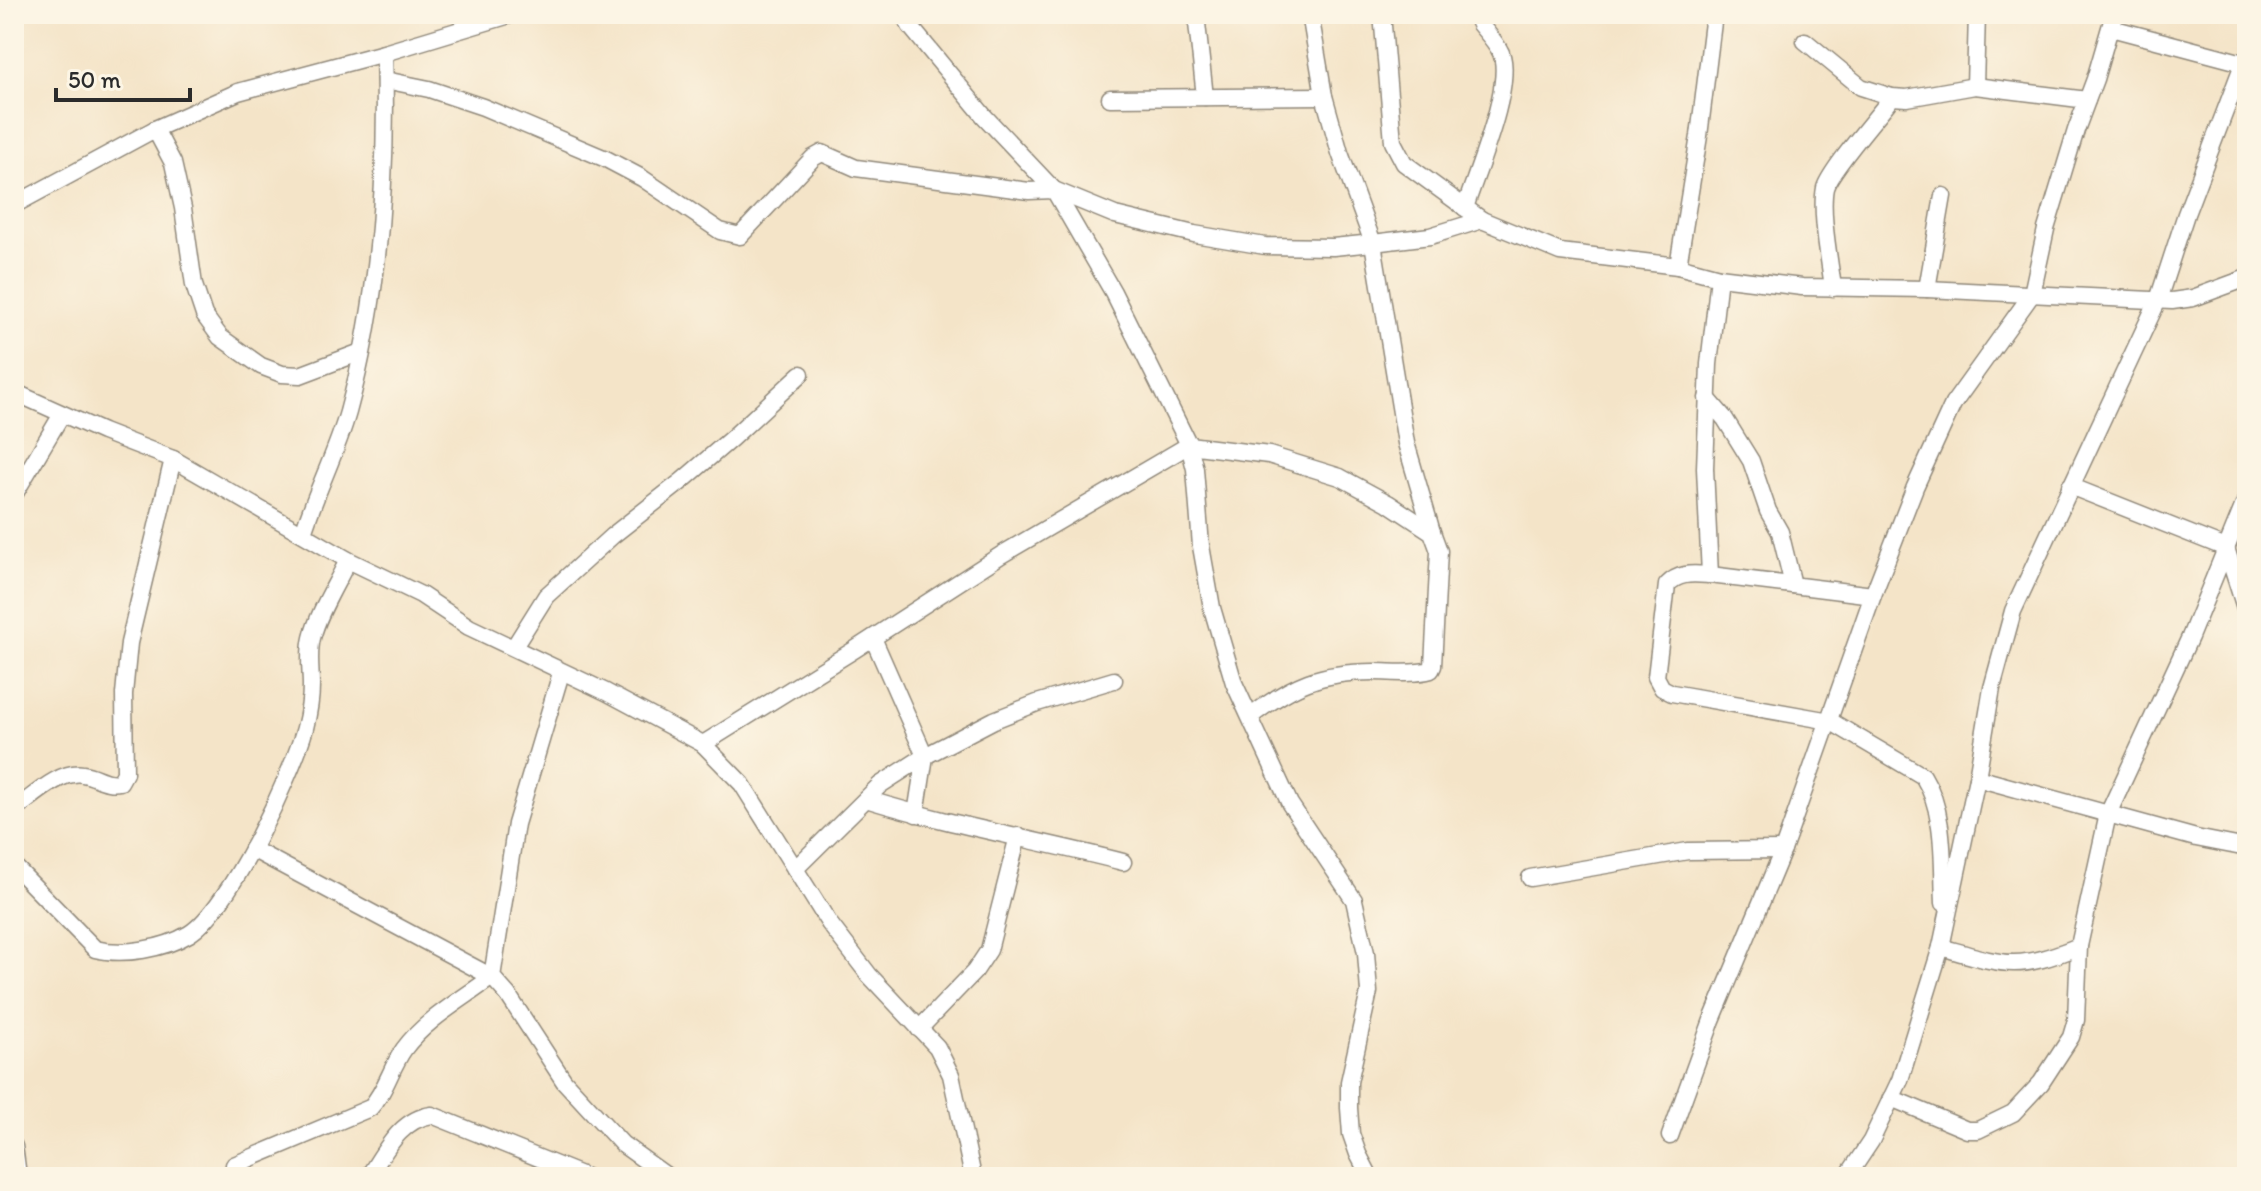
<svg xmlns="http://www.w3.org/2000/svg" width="2261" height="1191" viewBox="0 0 2261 1191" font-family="Itim,sans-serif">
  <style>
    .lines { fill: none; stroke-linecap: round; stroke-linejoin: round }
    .street-casing { stroke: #90887a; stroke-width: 19 }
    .street { stroke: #fff; stroke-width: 16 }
  </style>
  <rect width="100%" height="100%" fill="#fcf5e5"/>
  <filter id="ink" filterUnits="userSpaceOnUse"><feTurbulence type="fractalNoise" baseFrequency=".0125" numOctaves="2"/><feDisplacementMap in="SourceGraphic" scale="16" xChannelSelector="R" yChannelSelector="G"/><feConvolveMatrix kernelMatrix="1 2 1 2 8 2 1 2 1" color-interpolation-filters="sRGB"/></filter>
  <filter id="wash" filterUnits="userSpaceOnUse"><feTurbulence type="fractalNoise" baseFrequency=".006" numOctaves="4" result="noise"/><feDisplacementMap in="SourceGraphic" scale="32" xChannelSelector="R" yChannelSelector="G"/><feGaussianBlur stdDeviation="1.8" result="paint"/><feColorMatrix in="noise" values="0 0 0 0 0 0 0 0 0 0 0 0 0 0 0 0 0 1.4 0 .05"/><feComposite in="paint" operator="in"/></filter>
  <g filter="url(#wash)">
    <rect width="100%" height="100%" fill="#f4e4c8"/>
  </g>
  <g filter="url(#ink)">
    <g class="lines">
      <g class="street-casing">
        <g id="street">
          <path d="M904,14l6,12 74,90 70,74 59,102 76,153 6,24 6,77 11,62 22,75 56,121 64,96 12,53 3,39 -20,90v26l2,26 7,20 12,23"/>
          <path d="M1196,14l9,83"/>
          <path d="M1310,14l14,82 16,57 33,90 33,200 26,89"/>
          <path d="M1382,14l11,128 11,21 78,57"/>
          <path d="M2111,28l136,36"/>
          <path d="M1805,41l56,46 31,10 15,1 68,-12 112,14"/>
          <path d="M385,80l44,9 54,18 123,52 36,19 78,53 20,5 73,-78 9,-5 34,15 173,23 25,-1 61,25 79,19 71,12 68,1 40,-4 57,-7 52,-16 78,32 118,14 41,11 83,10 125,2 245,12 21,-3 54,-20"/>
          <path d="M1975,86l2,-72"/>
          <path d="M1110,98l214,-2"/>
          <path d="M155,129l18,34 10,45 11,77 10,30 16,22 41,29 21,8 18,1 61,-23"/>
          <path d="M14,205l141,-76 83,-37 146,-39 129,-39"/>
          <path d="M1465,208c11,-35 49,-123 36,-155 -5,-11 -15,-21 -22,-30"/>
          <path d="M1678,266l21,-130 15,-122"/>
          <path d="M1833,288c-3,-26 -13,-75 -8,-100 5,-18 53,-72 67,-91"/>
          <path d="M1927,289l16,-93"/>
          <path d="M14,392l89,40 70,27 175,101 73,35 48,32 137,65 97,52 39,40 87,139 40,52 68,72 14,28 22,102"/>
          <path d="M1707,398l18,21 26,42 17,50 12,21 13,53"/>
          <path d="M2070,486l156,62 21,66"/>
          <path d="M14,495l48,-81"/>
          <path d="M303,533c13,-42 33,-79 45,-121 32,-117 40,-238 36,-359"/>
          <path d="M1710,575l-5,-107 4,-104 10,-87"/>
          <path d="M1873,595l-163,-20c-18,-1 -31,-3 -43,10l-11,92 6,11 10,5 158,28 93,55c23,37 19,85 21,127"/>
          <path d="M873,638l52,118 -9,58"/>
          <path d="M514,647l32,-51 66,-60 70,-55 50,-43 69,-64"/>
          <path d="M703,744l151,-94 147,-95 188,-110 80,10 71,22 48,26 44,29 7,19 -6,115 -2,4c-18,5 -39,2 -57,2 -54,0 -81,12 -123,44"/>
          <path d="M1977,778l219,60 51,10"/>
          <path d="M866,799c84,26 171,41 257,63"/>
          <path d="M14,810c18,-12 45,-40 69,-36 14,2 22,11 37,8l5,-9 -1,-79 5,-51 44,-184"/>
          <path d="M252,849l240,128 16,18 56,86 58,63 46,33"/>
          <path d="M14,866l81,83c28,7 69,0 94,-15 40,-24 103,-159 116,-206 3,-12 6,-29 6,-42 0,-16 -3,-32 1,-48 6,-25 25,-55 36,-78"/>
          <path d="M795,869l85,-84 45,-29 69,-36 43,-17 77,-23"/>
          <path d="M1530,878l158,-27 95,-1"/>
          <path d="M1941,947c63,18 75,25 138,-1"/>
          <path d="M919,1029l56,-58 14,-21 29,-114"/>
          <path d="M1891,1098l76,32h11l35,-17 28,-30 30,-46 5,-17 3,-74 29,-132 82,-177 57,-140"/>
          <path d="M1670,1136l42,-116 71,-170 90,-255 42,-108 38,-83 79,-110 14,-65 30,-99 19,-51 19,-65"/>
          <path d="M14,1146l3,22 -2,9"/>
          <path d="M234,1165l136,-57c16,-17 21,-41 34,-59 22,-30 59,-50 88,-72l24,-153 45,-151"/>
          <path d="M368,1177c17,-25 32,-58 64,-62l154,62"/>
          <path d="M1847,1177l24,-36 29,-61 41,-133 36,-169 15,-90 21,-77 145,-311 28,-86 57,-150"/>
        </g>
      </g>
      <use href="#street" class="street"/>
    </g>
  </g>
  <rect width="2261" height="1191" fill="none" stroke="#fcf5e5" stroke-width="48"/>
  <path d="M56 88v12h134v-12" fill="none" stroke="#2b2b2b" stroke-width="4"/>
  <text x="68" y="88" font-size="24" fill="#2b2b2b" stroke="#fcf5e5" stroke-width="6" paint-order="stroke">50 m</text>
</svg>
